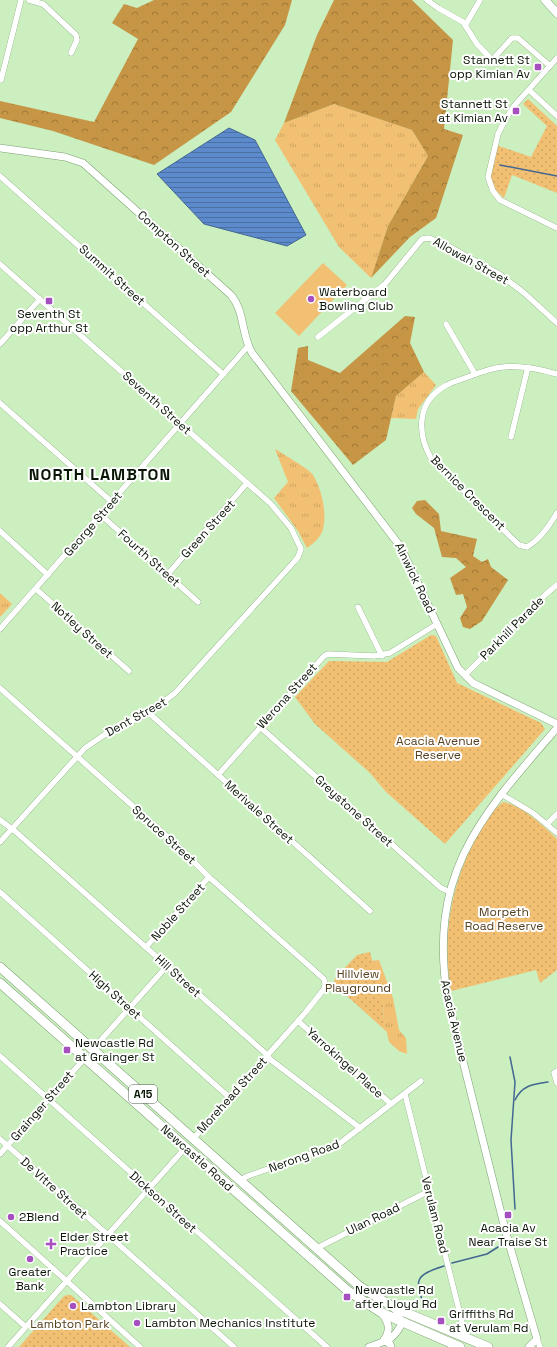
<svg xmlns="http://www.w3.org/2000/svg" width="557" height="1347" viewBox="0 0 557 1347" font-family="'Space Grotesk',sans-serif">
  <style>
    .grass { fill: url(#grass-tufts) }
    .forest { fill: url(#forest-crowns) }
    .park { fill: url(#park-dots) }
    .pitch { fill: #f2c073 }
    .water { fill: url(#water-rules); stroke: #436791 }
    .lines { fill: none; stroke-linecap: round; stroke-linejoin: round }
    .stream { stroke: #436791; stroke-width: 1.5 }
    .minor-casing { stroke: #7e9f73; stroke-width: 6 }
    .tertiary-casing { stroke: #7e9f73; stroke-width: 8 }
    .secondary-casing { stroke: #7e9f73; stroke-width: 9 }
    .trunk-casing { stroke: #7e9f73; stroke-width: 10 }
    .minor { stroke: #fff; stroke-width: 5.5 }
    .tertiary { stroke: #fff; stroke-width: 7 }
    .secondary { stroke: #fff; stroke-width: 8 }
    .trunk { stroke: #fff; stroke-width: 9 }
    .poi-dot { fill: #a550be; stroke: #fff; stroke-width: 1.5 }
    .labels { text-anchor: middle; stroke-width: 4; stroke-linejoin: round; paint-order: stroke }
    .shield { fill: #fff; stroke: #535b50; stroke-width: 1 }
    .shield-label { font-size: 11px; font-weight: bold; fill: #091505 }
    .poi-label { font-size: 12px; fill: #091505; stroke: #fff; text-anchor: start }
    .street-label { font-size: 12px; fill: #091505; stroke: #fff }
    .park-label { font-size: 12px; fill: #56411f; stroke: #fff }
    .district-label { font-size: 16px; font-weight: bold; letter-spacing: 1px; fill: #091505; stroke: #fff }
  </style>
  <defs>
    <pattern id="grass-tufts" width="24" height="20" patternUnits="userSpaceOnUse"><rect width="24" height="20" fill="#f2c073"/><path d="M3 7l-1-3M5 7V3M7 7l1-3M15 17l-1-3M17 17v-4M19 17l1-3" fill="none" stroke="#cea462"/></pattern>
    <pattern id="forest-crowns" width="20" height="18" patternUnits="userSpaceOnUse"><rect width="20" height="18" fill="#c69646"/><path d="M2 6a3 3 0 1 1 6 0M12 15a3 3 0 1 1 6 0" fill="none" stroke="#9f7938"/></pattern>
    <pattern id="park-dots" width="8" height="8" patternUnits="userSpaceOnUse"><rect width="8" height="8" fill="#f2c073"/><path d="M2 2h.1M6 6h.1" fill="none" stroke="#cea462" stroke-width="1.8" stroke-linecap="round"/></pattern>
    <pattern id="water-rules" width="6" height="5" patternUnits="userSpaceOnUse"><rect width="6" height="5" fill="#5c8acd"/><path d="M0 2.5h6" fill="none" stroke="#4a70a4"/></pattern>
  </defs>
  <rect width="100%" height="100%" fill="#cbefbf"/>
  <g class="grass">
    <path d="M334,104l78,26 16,26 -40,70 -17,52 -32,-31 -64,-107 9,-17z"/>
    <path d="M424,372l12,13 -18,24 -2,10 -25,-1 5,-22z"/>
    <path d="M275,449c8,5 34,20 38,26 9,15 14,38 10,54 -2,8 -9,14 -16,19l-9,-17 -24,-33 14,-16z"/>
    <path d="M0,593l12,11 -12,13z"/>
    <path d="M379,960l14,38 6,32 7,8 1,16 -8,-3 -10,-9 -5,-22 -1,-16 -12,-43z"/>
  </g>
  <g class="forest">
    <path d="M154,0h138l-7,25 -54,87 -77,53 -101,-34 -53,-13v-17l94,21 44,-83 -26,-16 12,-19 13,4z"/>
    <path d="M334,0h78l41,40 -9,89 19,6 -27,83 -26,19 -39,41 17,-52 40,-70 -16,-26 -78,-26 -50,19 33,-88z"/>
    <path d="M405,316l10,1 -5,26 14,29 -28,24 -10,44 -33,25 -62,-74 7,-43 10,-2v14l32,13z"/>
    <path d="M425,500l14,14 2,17 36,8 -4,17 9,6 6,-3 3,8 17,13 -26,41 -12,8 -7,-2 -3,-9 7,-11 -4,-13 -7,1 -6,-17 16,-11 -10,-9 -14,-1 -8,-29 -18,-14 -4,-6 5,-7z"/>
  </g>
  <g class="park">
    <path d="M528,99l29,27v67l-45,-18 -8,23 -12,-11 -2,-15 6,-27 35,12 16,-31 -24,-22z"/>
    <path d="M431,635l5,1 21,47 84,40 4,6 -100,115 -59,-52 -16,-19 -55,-49 -20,-27 34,-36 58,1z"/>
    <path d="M503,802c18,3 41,24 54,37v131l-17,13 -4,-13 -85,21c-10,-54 1,-110 27,-157 6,-11 15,-25 25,-32z"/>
    <path d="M370,952l13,52 1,16 3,12 -51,-46 -2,-4 2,-5 21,-22z"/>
    <path d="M68,1295h3l59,52h-111l45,-51z"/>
  </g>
  <path class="pitch" d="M323,263l24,22 -48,51 -24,-23z"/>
  <path class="water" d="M229,128l26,12 51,95 -19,11 -83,-22 -47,-50z"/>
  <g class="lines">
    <g class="stream">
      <path d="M500,165l57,11"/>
      <path d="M510,1057l5,25 -4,58 4,69"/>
      <path d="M515,1100c7,-15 19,-16 33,-18"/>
      <path d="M452,1263l35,-9 11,-7"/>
      <path d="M425,1308c-10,-28 -12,-32 19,-42"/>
    </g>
    <g class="minor-casing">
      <g id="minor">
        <path d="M29,0l14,4 33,31 1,5 -6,13"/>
        <path d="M427,0l11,8 25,14 14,22 15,16 20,-22h6l32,28"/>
        <path d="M466,24l14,-24"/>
        <path d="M557,58l-43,48 -9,14 -7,14 -10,43 5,14 7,9 57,28"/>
        <path d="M1,80l20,-80"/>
        <path d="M529,90l28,26"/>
        <path d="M0,176l223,198"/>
        <path d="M0,264l271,240 20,24 10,21 -3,8 -4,5 -119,131 -26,20 -42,20 -22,15 -85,94"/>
        <path d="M446,324l29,50"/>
        <path d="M318,337l67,-53 37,-45 7,-1 19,8 51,28 24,18 34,31"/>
        <path d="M0,344l40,-45"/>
        <path d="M557,374c-18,-5 -36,-9 -54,-7 -12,1 -25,6 -35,10 -8,3 -16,5 -23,9 -29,16 -28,49 -13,74l87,85 8,2c13,-7 23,-22 30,-34"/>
        <path d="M0,403l112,99"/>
        <path d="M511,437l17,-70"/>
        <path d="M101,515l97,87"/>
        <path d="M0,531l48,44"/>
        <path d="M168,574l79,-91"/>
        <path d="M36,589l93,82"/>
        <path d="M358,607l24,49"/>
        <path d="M0,629l248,-283"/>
        <path d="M468,672l78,-78 11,-9"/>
        <path d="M0,688l179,159 30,30 115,102 1,5 -1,5 -19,24 -112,126"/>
        <path d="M149,713l221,198"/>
        <path d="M260,727l181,161 9,4"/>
        <path d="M218,775l106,-119 4,-2 46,2 16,-3 47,-29"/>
        <path d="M501,794l32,19 24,20"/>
        <path d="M0,820l16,12 248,220 7,8 89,68"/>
        <path d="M548,823l9,-9"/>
        <path d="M0,892l230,206"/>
        <path d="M146,947l63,-70"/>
        <path d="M298,1021l93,83"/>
        <path d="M93,1049l74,-83"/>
        <path d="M0,1056l327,291"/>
        <path d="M557,1071l-3,2 3,10"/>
        <path d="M405,1094l58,232v10"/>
        <path d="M0,1139l234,208"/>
        <path d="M0,1154l85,-96"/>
        <path d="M240,1180l8,-4 91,-32 82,-63"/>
        <path d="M0,1221l140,126"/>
        <path d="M317,1248l112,-57"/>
        <path d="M0,1304l26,23"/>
        <path d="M537,1339l3,8"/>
        <path d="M8,1347l178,-200"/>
      </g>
    </g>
    <g class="tertiary-casing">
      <g id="tertiary">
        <path d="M0,148l65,9 18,6 148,132c14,17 10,39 21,58l148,193 58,122 15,15 84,41"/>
        <path d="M382,1313c7,11 9,16 2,27"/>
        <path d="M384,1340l6,4 1,3"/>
        <path d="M369,1347c18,-7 24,-6 33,-24l-7,-15"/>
        <path d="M529,1347l8,-8 -31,-106 -58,-232c-21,-127 31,-183 109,-273"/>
      </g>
    </g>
    <g class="secondary-casing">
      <path id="secondary" d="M545,0l12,13"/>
    </g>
    <g class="trunk-casing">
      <g id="trunk">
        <path d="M0,967l359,319 36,22 93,39"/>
        <path d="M0,983l348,308 34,22 78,34"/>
      </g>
    </g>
    <use href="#minor" class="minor"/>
    <use href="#tertiary" class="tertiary"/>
    <use href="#secondary" class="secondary"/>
    <use href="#trunk" class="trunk"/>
  </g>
  <g class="poi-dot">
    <rect x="534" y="63" width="8" height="8" rx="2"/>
    <rect x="512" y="107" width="8" height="8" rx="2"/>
    <circle cx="311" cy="299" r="4"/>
    <rect x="45" y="297" width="8" height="8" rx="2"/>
    <rect x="63" y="1046" width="8" height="8" rx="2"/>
    <rect x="504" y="1211" width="8" height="8" rx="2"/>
    <circle cx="11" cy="1217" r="4"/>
    <path d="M49 1238h4v4h4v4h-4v4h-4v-4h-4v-4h4z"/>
    <circle cx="30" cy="1259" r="4"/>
    <rect x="343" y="1293" width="8" height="8" rx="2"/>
    <circle cx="73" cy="1306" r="4"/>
    <rect x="437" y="1317" width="8" height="8" rx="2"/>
    <circle cx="137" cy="1323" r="4"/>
  </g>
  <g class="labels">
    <rect class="shield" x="129" y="1085" width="28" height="18" rx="3"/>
    <g class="shield-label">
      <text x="143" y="1098">A15</text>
    </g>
    <g class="poi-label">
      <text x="530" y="64" text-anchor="end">Stannett St<tspan x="530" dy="14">opp Kimian Av</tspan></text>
      <text x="508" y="108" text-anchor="end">Stannett St<tspan x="508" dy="14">at Kimian Av</tspan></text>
      <text x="319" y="296">Waterboard<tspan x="319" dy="14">Bowling Club</tspan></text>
      <text x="49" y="318" text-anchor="middle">Seventh St<tspan x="49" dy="14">opp Arthur St</tspan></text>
      <text x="75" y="1047">Newcastle Rd<tspan x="75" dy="14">at Grainger St</tspan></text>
      <text x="19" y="1221">2Blend</text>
      <text x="508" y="1232" text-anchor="middle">Acacia Av<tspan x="508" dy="14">Near Traise St</tspan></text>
      <text x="60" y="1241">Elder Street<tspan x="60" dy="14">Practice</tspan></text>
      <text x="30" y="1276" text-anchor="middle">Greater<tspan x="30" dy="14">Bank</tspan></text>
      <text x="355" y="1294">Newcastle Rd<tspan x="355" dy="14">after Lloyd Rd</tspan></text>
      <text x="81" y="1310">Lambton Library</text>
      <text x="449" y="1318">Griffiths Rd<tspan x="449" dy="14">at Verulam Rd</tspan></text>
      <text x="145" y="1327">Lambton Mechanics Institute</text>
    </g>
    <g class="street-label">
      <text transform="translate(174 244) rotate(42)" y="4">Compton Street</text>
      <text transform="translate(471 261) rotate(29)" y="4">Allowah Street</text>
      <text transform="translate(112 275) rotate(42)" y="4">Summit Street</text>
      <text transform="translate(157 403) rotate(42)" y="4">Seventh Street</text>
      <text transform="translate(468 493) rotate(45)" y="4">Bernice Crescent</text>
      <text transform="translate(93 524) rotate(-49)" y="4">George Street</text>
      <text transform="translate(208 529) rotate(-48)" y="4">Green Street</text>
      <text transform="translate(149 558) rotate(42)" y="4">Fourth Street</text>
      <text transform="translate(415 578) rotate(64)" y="4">Alnwick Road</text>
      <text transform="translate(512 628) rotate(-45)" y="4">Parkhill Parade</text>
      <text transform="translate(82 630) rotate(42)" y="4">Notley Street</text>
      <text transform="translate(287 696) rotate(-48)" y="4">Werona Street</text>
      <text transform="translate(136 717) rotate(-29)" y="4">Dent Street</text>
      <text transform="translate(354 811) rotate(42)" y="4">Greystone Street</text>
      <text transform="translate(259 812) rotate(42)" y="4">Merivale Street</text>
      <text transform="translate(164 835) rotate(42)" y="4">Spruce Street</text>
      <text transform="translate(178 912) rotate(-48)" y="4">Noble Street</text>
      <text transform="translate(178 976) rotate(42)" y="4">Hill Street</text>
      <text transform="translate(115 995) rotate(42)" y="4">High Street</text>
      <text transform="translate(454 1021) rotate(77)" y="4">Acacia Avenue</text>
      <text transform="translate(345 1063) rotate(42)" y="4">Yarrokingel Place</text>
      <text transform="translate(232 1095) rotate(-48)" y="4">Morehead Street</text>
      <text transform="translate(42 1106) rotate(-49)" y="4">Grainger Street</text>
      <text transform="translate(304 1156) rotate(-20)" y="4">Nerong Road</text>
      <text transform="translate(197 1158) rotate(42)" y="4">Newcastle Road</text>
      <text transform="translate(54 1188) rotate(42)" y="4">De Vitre Street</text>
      <text transform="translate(163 1202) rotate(42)" y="4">Dickson Street</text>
      <text transform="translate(435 1215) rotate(76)" y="4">Verulam Road</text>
      <text transform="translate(373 1219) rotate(-26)" y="4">Ulan Road</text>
    </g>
    <g class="park-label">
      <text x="438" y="745">Acacia Avenue<tspan x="438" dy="14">Reserve</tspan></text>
      <text x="504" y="916">Morpeth<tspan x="504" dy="14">Road Reserve</tspan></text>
      <text x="358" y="978">Hillview<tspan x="358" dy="14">Playground</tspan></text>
      <text x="70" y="1328">Lambton Park</text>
    </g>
    <g class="district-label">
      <text x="100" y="480">NORTH LAMBTON</text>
    </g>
  </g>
</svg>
